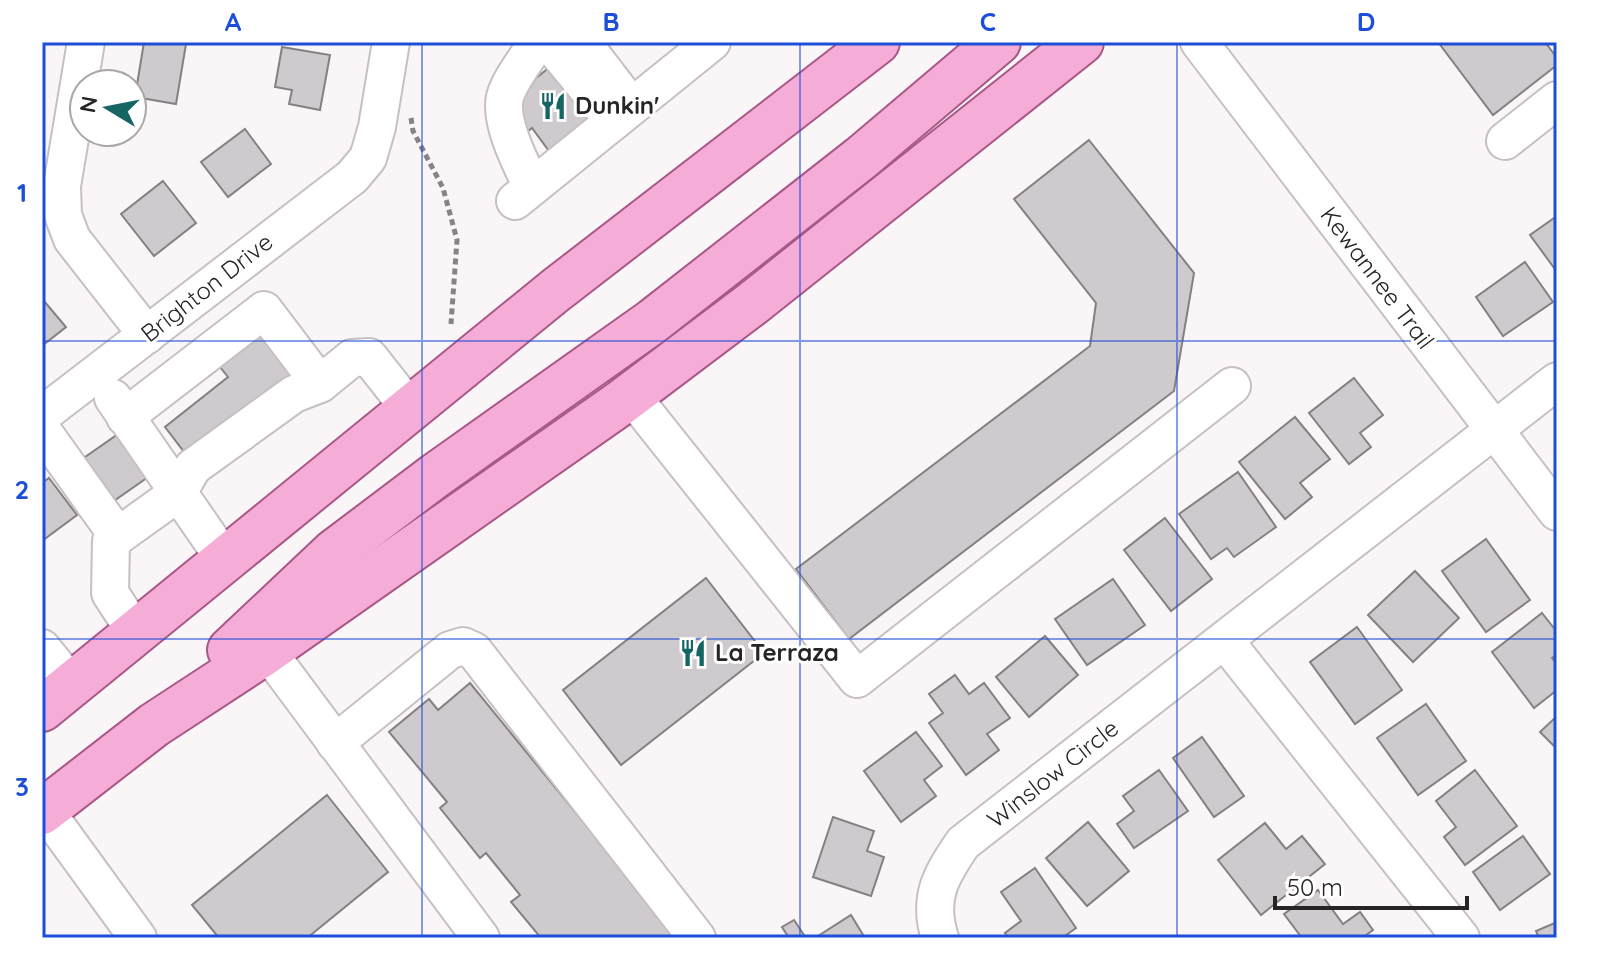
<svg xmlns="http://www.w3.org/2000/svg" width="1599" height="980" viewBox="0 0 1599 980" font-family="Quicksand,sans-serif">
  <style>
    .building { fill: #cfcacd; stroke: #858082; stroke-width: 2 }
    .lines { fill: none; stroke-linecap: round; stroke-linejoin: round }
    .minor-casing { stroke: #c6c0c3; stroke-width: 40 }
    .major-casing { stroke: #a85887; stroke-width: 48 }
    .path { stroke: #888486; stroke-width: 5; stroke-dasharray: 6 4; stroke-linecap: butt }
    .minor { stroke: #fff; stroke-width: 36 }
    .major { stroke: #f5acd7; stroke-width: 44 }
    .grid { fill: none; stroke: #1d4ed8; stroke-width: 2; stroke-opacity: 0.55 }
    .labels { text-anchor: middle; stroke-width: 6; stroke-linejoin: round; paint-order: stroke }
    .poi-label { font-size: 24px; font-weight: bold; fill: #262425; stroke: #fff; text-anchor: start }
    .street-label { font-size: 24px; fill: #262425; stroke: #fff }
    .neatline { fill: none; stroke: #1d4ed8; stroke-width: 3 }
    .grid-label { font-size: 26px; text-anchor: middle; font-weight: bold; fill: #1d4ed8 }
  </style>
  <rect width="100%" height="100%" fill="#faf5f7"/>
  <g class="building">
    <path d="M144,42l42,2 -10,60 -41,-7z"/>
    <path d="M1438,42h107l12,16v7l-64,50z"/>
    <path d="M282,47l48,8 -10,55 -31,-6 3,-14 -17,-3z"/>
    <path d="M555,63l40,51 -46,37 -17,-23 -10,8 -10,-12 11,-9 -12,-17z"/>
    <path d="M245,129l26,35 -43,33 -27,-35z"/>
    <path d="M1089,140l105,133 -20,118 -325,248 -53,-70 294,-223 6,-43 -82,-104z"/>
    <path d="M163,181l33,42 -42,33 -33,-42z"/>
    <path d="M1557,216v56l-27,-37z"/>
    <path d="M1525,262l28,40 -50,34 -27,-39z"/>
    <path d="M44,301l22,26 -24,19v-43z"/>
    <path d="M256,323l39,51 -107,83 -23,-30 63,-50 -16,-20z"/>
    <path d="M1354,378l29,37 -23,18 11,14 -22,17 -40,-51z"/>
    <path d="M1295,417l35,42 -30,24 12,14 -27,22 -46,-57z"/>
    <path d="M121,432l30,43 -43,30 -30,-43z"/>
    <path d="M1238,472l38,55 -42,30 -7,-9 -16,11 -32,-45z"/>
    <path d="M49,478l28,37 -35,26v-58z"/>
    <path d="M1165,518l47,61 -41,32 -47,-61z"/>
    <path d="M1486,539l44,61 -44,32 -44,-61z"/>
    <path d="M1415,571l44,47 -46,44 -45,-47z"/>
    <path d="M706,578l58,75 -143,112 -58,-75z"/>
    <path d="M1113,579l32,46 -58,40 -32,-46z"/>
    <path d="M1542,613l15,19v22l-5,4 5,6v26l-23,18 -42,-56z"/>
    <path d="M1357,627l45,63 -47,34 -45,-62z"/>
    <path d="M1045,636l33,39 -49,42 -33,-40z"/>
    <path d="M955,675l14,19 15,-11 26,35 -23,16 12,16 -33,25 -37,-52 14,-10 -14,-19z"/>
    <path d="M470,683l208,255h-137l-30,-36 9,-7 -34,-42 -6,5 -40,-50 7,-6 -58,-70 40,-33 9,11z"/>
    <path d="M1426,704l40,57 -48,34 -41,-57z"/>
    <path d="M1557,716v33l-17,-17z"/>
    <path d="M916,732l26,34 -18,14 12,16 -35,26 -37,-51z"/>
    <path d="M1202,737l42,59 -30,21 -41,-59z"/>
    <path d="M1159,770l29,41 -54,37 -17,-24 17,-13 -11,-15z"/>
    <path d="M1475,770l42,56 -52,39 -21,-28 12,-10 -20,-26z"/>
    <path d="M327,795l61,77 -81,66h-88l-27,-33z"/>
    <path d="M833,817l41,14 -7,20 17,6 -13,39 -58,-19z"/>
    <path d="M1088,822l41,49 -42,35 -41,-48z"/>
    <path d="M1265,823l21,26 16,-13 23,28 -64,51 -43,-55z"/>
    <path d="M1523,836l27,38 -50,36 -27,-38z"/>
    <path d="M1035,868l41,60 -14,10h-53l-4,-5 16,-12 -20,-29z"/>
    <path d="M1318,890l25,34 17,-12 13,18 -11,8h-60l-18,-24z"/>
    <path d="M851,915l14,23h-50z"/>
    <path d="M794,920l12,18h-17l-7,-11z"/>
    <path d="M1557,922v16h-18l-3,-7z"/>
  </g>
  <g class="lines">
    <g class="minor-casing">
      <g id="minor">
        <path d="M86,42l-24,144 1,29 9,24 75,96"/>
        <path d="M549,42l65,79"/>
        <path d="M582,42l43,56"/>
        <path d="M1199,42l358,470"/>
        <path d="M1505,141l52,-41"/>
        <path d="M532,187c-11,-23 -33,-65 -27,-90 5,-18 22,-38 32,-55"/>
        <path d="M515,201l197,-159"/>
        <path d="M631,395l226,284 375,-293"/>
        <path d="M113,398l112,162"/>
        <path d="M42,415l310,-238 16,-19 9,-31 14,-85"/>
        <path d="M125,417l139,-107 56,74 32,-26 17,-1 41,52"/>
        <path d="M42,430l75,105"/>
        <path d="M251,629l230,309"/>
        <path d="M136,633l-26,-40 1,-52 67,-48 15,-26 101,-73 26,-10"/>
        <path d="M1225,641l236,297"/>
        <path d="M42,648l30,37"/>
        <path d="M335,743l115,-93 13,-4 11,5 223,287"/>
        <path d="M45,810l93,128"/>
        <path d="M940,938c-13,-40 1,-63 23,-95l594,-462"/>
      </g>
    </g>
    <g class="major-casing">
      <g id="major">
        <path d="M230,650l104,-98 102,-77 217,-154 208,-163 137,-116"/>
        <path d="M42,709l514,-419 321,-248"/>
        <path d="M42,812l112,-87 110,-72 355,-249 134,-101 328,-261"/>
      </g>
    </g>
    <path class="path" d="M411,118l2,13 30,57 14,52 -6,84"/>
    <use href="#minor" class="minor"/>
    <use href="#major" class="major"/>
  </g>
  <path class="grid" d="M422,42v896M800,42v896M1177,42v896M42,341h1515M42,639h1515"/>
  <defs>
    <g id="restaurant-bare" transform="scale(2.16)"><path d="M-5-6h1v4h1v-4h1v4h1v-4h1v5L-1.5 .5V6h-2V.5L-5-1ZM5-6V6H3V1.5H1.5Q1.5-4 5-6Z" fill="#156565" stroke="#fff" stroke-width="2.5" paint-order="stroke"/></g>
  </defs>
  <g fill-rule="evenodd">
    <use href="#restaurant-bare" x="553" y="106"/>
    <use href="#restaurant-bare" x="693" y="653"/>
  </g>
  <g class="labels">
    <g class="poi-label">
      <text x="575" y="114">Dunkin'</text>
      <text x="715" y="661">La Terraza</text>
    </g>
    <g class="street-label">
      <text transform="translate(1377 278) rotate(53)" y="8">Kewannee Trail</text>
      <text transform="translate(207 288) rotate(-38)" y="8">Brighton Drive</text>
      <text transform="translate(1053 774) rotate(-38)" y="8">Winslow Circle</text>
    </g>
  </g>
  <rect width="1599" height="980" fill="none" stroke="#ffffff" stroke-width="88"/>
  <g transform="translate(108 108) rotate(280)"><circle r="38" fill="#ffffff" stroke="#a8a7a8" stroke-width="2"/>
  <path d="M0-6L14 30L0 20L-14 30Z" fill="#156565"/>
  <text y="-12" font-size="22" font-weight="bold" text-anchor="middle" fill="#262425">N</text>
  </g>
  <path d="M1275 896v12h192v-12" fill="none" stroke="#262425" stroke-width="4"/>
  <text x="1287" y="896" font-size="24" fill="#262425" stroke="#ffffff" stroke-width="6" paint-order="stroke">50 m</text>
  <rect x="44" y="44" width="1511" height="892" class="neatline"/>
  <g class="grid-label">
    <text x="233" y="31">A</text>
    <text x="611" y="31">B</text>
    <text x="988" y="31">C</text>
    <text x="1366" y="31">D</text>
    <text x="22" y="202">1</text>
    <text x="22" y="499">2</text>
    <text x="22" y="796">3</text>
  </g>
</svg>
